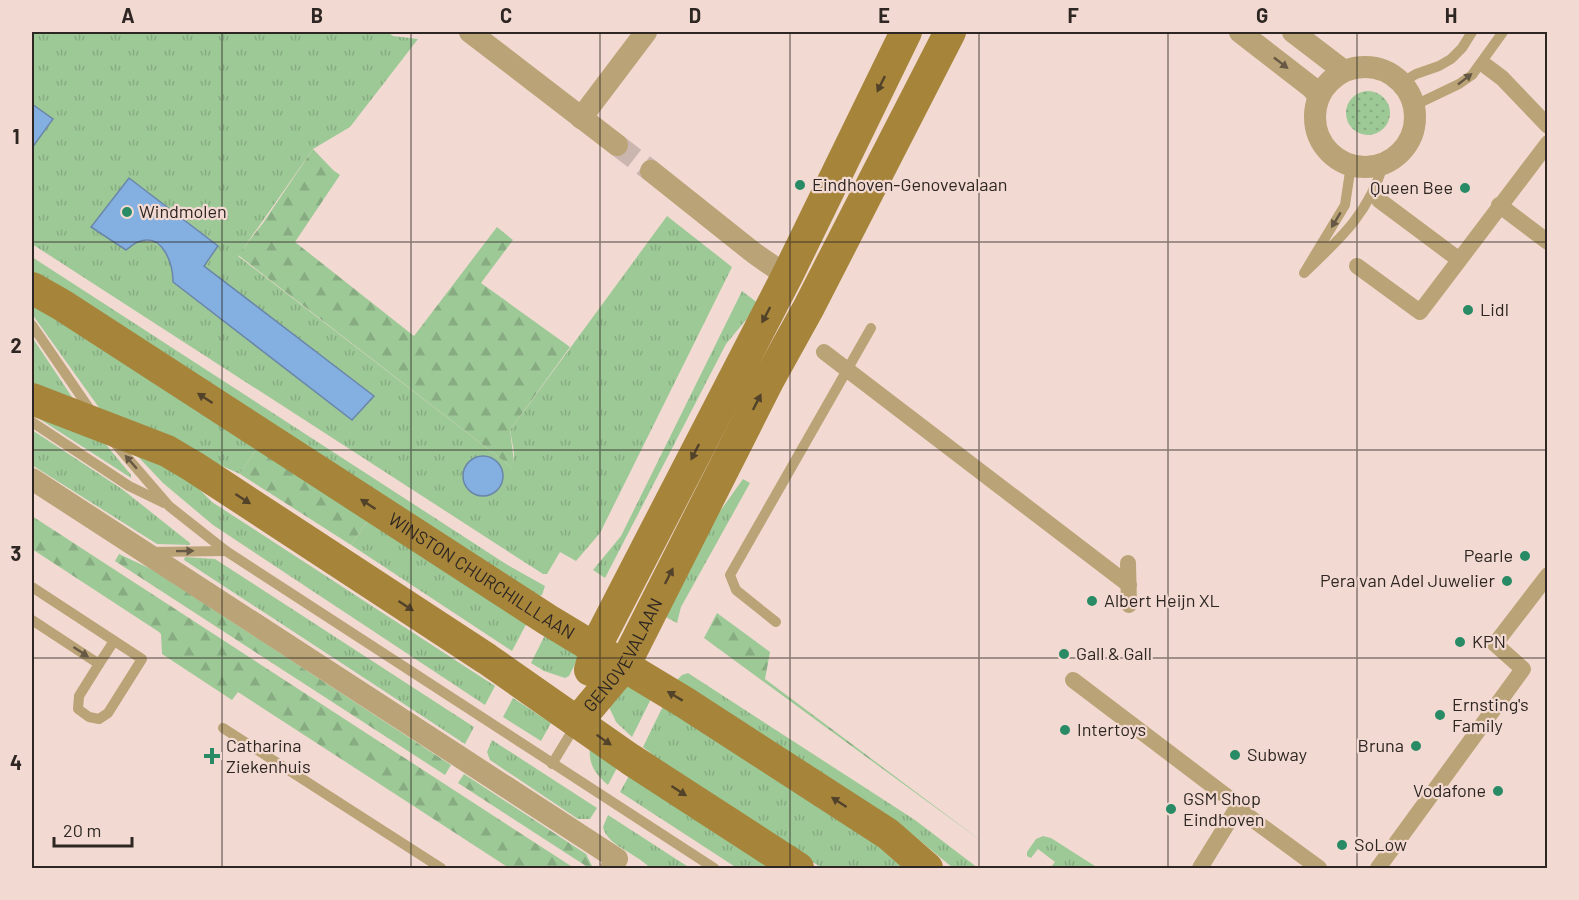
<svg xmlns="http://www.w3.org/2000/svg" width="1579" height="900" viewBox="0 0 1579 900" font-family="Barlow,sans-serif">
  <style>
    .grass { fill: url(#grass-tufts); fill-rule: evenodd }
    .forest { fill: url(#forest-firs) }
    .park { fill: url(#park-dots) }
    .water { fill: #83afe1; stroke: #6a86a8; stroke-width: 1.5 }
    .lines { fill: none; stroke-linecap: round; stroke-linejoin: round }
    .minor-tunnel { stroke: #cbb6af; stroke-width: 22; stroke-dasharray: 22 11; stroke-linecap: butt }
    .service { stroke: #baa376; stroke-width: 10 }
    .pedestrian { stroke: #baa376; stroke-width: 16 }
    .minor { stroke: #baa376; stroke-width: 22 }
    .secondary { stroke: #a6853b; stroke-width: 32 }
    .oneway { fill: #665844 }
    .oneway2 { fill: #52422a }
    .grid { fill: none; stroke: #2e2622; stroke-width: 1.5; stroke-opacity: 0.55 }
    .poi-dot { fill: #298b66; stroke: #f2dad2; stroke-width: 2 }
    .labels { text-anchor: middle; stroke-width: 4.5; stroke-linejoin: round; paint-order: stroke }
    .poi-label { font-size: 18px; fill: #2e2622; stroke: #f2dad2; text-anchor: start }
    .street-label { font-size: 18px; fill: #2e2622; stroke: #f2dad2 }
    .neatline { fill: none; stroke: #2e2622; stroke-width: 2 }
    .grid-label { font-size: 20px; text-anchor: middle; font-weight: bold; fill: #2e2622 }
  </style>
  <defs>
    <pattern id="grass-tufts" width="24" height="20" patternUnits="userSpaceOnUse" patternTransform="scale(1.5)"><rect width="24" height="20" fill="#9dc997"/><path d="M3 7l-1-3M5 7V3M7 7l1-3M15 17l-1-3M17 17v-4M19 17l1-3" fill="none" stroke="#88ac82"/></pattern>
    <pattern id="forest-firs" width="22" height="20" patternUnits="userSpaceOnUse" patternTransform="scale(1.5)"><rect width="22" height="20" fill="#9dc997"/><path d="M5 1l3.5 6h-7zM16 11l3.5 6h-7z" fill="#88ac82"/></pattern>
    <pattern id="park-dots" width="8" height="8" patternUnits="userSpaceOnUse" patternTransform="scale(1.5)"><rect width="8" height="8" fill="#9dc997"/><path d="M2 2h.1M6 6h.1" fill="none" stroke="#88ac82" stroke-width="1.8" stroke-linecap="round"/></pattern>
  </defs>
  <rect width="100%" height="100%" fill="#f2dad2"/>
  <g class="grass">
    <path d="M32,32h355l6,4 25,3 -68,88 -37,22 -75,107 276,213v-17l-4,-22 157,-214 65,51 -132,266 -24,28 -16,-9 -13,22h-4l-511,-330v-96l21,-28 -21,-16zM129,178l89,67 -14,21 169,130 -21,23 -179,-137c-1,-24 -7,-43 -35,-41z"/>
    <path d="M32,257l474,307 39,22 -3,9 -3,1 -507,-319z"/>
    <path d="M742,291l17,13 -33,40 -121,234 -12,-8 28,-34z"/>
    <path d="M32,302l229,140 -21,32 -107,-48 -28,-10 -73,-102z"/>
    <path d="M32,337l44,66 -44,-12z"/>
    <path d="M32,414l62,16 37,45v3z"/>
    <path d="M32,430l90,59 68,54v2l-33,-1 -125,-79z"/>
    <path d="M127,445l43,15 42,42 283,184 -10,19 -272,-180 -50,-42z"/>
    <path d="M743,479l7,4 -69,124 -4,16 -13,-7 42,-85z"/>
    <path d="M372,514l158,103 -18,34 -161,-106z"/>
    <path d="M185,557l30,2 259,168 -9,17 -281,-184z"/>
    <path d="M548,629l33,23 -12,24 -4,2 -21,-7 -13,-8z"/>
    <path d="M688,673l227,147 63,48h-25l-41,-34 -235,-154 5,-5z"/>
    <path d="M628,681l24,16 -20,40 -16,-15 -7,-15z"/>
    <path d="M513,698l38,25 -10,18 -38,-24z"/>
    <path d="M664,704l247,164h-89l-144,-93 -35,-28z"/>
    <path d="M492,740l105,68 -7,11h-12l-88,-59 -3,-8z"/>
    <path d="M590,748l28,18 -10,19c-12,-10 -20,-21 -18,-37z"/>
    <path d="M630,774l146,94h-39l-117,-76z"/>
    <path d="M608,815l82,53h-40c-12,-14 -44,-23 -47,-41z"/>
    <path d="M1043,836l8,2 47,30h-48l5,-6 -17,-13 -7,9 -4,-2v-4l9,-13z"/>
  </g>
  <g class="forest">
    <path d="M313,149l20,21 7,5 -45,67 119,94 83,-109 16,13 -32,43 89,64 -60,83 5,40 -277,-215 25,-32z"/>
    <path d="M261,442l111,72 -21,31 -111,-71z"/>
    <path d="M32,516l542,352h-65l-271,-176 -6,8 -70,-46 -1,-20 -2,-2 -127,-83z"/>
    <path d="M119,554l34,16 298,195 -6,10 -330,-214z"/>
    <path d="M717,613l53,39 -5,27 223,167 -284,-208z"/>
    <path d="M464,774l122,80 7,14h-4l-131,-85z"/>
  </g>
  <circle class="park" cx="1368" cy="113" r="22"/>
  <g class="water">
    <path d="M32,104l21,15 -21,29z"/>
    <path d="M129,178l89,68 -14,20 170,130 -22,24 -179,-138c0,-18 -10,-50 -35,-40 -4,1 -9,6 -12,8l-35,-23z"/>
    <circle cx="483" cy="476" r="20"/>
  </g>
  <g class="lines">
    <path class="minor-tunnel" d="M617,145l34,26"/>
    <g class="service">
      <path d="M1401,83l15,-9 23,-8 12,-7 11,-11 10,-16"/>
      <path d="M1413,106l46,-22 13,-9 31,-43"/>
      <path d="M1351,165l-6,40 -41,68c38,-36 64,-59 80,-110"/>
      <path d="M32,325l61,89"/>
      <path d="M32,422l97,64 35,17"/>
      <path d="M113,441l56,65 57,45 488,317"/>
      <path d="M150,552l76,-1"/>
      <path d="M32,587l110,72 -34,54 -9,6 -10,-2 -11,-8 1,-13 20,-32 -67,-44"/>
      <path d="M776,622l-40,-32 -6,-15 141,-247"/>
      <path d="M99,664l15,-23"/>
      <path d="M223,728l218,140"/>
      <path d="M552,764l25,-41"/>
    </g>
    <g class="pedestrian">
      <path d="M1486,66l16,12 46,48"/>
      <path d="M1379,200l79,59"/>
      <path d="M1499,205l49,37"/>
      <path d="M1357,266l63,46 128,-169"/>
      <path d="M824,352l305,233"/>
      <path d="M1128,563l1,42"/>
      <path d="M1073,680l165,125 -1,3 82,60"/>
      <path d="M1200,868l37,-60"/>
      <path d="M1378,868l145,-199 -28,-25 53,-69"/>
    </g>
    <g class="minor">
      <path d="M470,32l147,113"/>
      <path d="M1240,32l71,55 8,9"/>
      <path d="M1293,32l51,39"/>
      <circle cx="1365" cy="117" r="50"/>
      <path d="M581,118l65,-86"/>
      <path d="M651,171l103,82 33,23"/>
      <path d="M32,479l585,380 -6,9"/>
    </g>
    <g class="secondary">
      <path id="s1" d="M32,288l30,17 486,315 136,82 204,132 39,34"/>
      <path d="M32,399l135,52 27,16 293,192 143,100 168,109"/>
      <path d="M590,670l7,-26 190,-368 119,-244"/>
      <path id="s2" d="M577,722l47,-56 144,-285 41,-74 141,-275"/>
    </g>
  </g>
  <defs><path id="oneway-solid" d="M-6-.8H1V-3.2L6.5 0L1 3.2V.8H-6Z" transform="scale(1.5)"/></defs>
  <g class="oneway">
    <use href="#oneway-solid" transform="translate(1281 63) rotate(38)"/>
    <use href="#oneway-solid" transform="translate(1465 79) rotate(-38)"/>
    <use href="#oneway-solid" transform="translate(1336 220) rotate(121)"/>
    <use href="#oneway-solid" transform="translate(131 462) rotate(-131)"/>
    <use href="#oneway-solid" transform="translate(185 551) rotate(-1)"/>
    <use href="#oneway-solid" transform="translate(81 652) rotate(33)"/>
  </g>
  <g class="oneway2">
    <use href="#oneway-solid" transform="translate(881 84) rotate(116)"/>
    <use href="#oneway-solid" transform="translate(766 315) rotate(118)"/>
    <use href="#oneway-solid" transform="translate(205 398) rotate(-147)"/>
    <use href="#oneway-solid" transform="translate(757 402) rotate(-63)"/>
    <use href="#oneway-solid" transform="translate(695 452) rotate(117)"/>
    <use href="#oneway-solid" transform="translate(243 499) rotate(33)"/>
    <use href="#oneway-solid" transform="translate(368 504) rotate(-147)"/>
    <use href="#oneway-solid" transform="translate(669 576) rotate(-63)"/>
    <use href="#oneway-solid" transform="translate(406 606) rotate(33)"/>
    <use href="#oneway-solid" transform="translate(675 696) rotate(-149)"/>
    <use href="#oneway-solid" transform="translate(604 740) rotate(35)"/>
    <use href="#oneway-solid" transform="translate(679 791) rotate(33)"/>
    <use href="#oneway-solid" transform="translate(839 802) rotate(-147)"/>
  </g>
  <path class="grid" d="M222,32v836M411,32v836M600,32v836M790,32v836M979,32v836M1168,32v836M1357,32v836M32,242h1516M32,450h1516M32,658h1516"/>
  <g class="poi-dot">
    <circle cx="800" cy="185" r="6"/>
    <circle cx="1465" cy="188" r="6"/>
    <circle cx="127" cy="212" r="6"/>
    <circle cx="1468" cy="310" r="6"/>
    <circle cx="1525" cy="556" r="6"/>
    <circle cx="1507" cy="581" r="6"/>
    <circle cx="1092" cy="601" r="6"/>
    <circle cx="1460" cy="642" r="6"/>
    <circle cx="1064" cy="654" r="6"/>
    <circle cx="1440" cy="715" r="6"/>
    <circle cx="1065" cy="730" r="6"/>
    <circle cx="1416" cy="746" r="6"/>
    <circle cx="1235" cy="755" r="6"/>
    <path d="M209 747h6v6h6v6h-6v6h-6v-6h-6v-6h6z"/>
    <circle cx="1498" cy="791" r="6"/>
    <circle cx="1171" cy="809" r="6"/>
    <circle cx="1342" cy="845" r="6"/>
  </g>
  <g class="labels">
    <g class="poi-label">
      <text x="812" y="191">Eindhoven-Genovevalaan</text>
      <text x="1453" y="194" text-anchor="end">Queen Bee</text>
      <text x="139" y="218">Windmolen</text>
      <text x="1480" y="316">Lidl</text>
      <text x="1513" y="562" text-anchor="end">Pearle</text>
      <text x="1495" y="587" text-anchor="end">Pera van Adel Juwelier</text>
      <text x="1104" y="607">Albert Heijn XL</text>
      <text x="1472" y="648">KPN</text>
      <text x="1076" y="660">Gall &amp; Gall</text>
      <text x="1452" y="711">Ernsting's<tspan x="1452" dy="21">Family</tspan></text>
      <text x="1077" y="736">Intertoys</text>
      <text x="226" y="752">Catharina<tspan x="226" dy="21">Ziekenhuis</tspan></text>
      <text x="1404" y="752" text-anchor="end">Bruna</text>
      <text x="1247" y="761">Subway</text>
      <text x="1486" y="797" text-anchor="end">Vodafone</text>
      <text x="1183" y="805">GSM Shop<tspan x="1183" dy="21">Eindhoven</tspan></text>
      <text x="1354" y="851">SoLow</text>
    </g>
    <g class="street-label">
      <text dy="6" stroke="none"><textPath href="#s1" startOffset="534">WINSTON CHURCHILLLAAN</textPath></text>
      <text dy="6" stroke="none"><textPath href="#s2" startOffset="82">GENOVEVALAAN</textPath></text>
    </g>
  </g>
  <rect width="1579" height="900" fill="none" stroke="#f2dad2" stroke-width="66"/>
  <path d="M54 837v9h78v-9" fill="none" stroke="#2e2622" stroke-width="3"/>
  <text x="63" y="837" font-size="18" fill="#2e2622" stroke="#f2dad2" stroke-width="4.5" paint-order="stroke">20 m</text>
  <rect x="33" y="33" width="1513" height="834" class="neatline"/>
  <g class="grid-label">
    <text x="128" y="23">A</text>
    <text x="317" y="23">B</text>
    <text x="506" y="23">C</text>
    <text x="695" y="23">D</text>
    <text x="884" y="23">E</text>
    <text x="1073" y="23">F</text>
    <text x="1262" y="23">G</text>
    <text x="1451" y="23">H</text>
    <text x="16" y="144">1</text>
    <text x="16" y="353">2</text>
    <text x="16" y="561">3</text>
    <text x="16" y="770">4</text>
  </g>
</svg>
